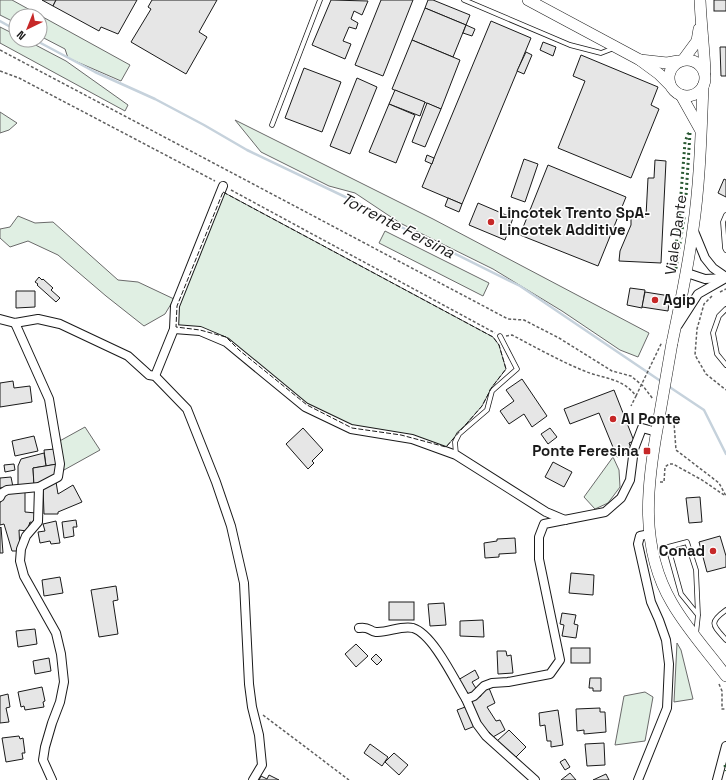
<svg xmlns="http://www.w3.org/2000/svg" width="726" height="780" viewBox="0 0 726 780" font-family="'Space Grotesk',sans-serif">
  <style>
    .green { fill: #e0efe3; stroke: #6a6a6a }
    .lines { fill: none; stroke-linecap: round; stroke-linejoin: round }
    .stream { stroke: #c6d2dc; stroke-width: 2.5 }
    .building { fill: #e6e6e6; stroke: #1a1a1a }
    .lane-casing { stroke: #1a1a1a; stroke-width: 5.5 }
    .street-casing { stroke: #1a1a1a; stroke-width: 10 }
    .secondary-casing { stroke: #1a1a1a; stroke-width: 12 }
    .path { stroke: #5f5f5f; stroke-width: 1.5; stroke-dasharray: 3 2; stroke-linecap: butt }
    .lane { stroke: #fff; stroke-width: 4 }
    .street { stroke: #fff; stroke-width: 8 }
    .secondary { stroke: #fff; stroke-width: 11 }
    .secondary-bridge-casing { stroke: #1a1a1a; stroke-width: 12; stroke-linecap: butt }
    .path-bridge { stroke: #5f5f5f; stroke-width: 1.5; stroke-dasharray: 3 2; stroke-linecap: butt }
    .secondary-bridge { stroke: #fff; stroke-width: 11 }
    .hedge { stroke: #2b5a34; stroke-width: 3; stroke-dasharray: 2 3; stroke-linecap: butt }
    .fence { stroke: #1a1a1a; stroke-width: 1; stroke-dasharray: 5 2; stroke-linecap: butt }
    .poi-dot { fill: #c62828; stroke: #fff; stroke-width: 1.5 }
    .labels { text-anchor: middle; stroke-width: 3; stroke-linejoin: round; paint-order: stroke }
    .poi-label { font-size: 15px; font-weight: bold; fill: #1a1a1a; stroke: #fff; text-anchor: start }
    .street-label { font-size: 15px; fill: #1a1a1a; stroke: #fff }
    .water-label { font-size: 16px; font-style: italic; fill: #1a1a1a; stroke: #fff }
  </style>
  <rect width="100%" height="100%" fill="#fff"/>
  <g class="green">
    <path d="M0,0h12l118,65 -9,16 -53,-23 -3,-9 -25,-13v-20h-24v7l-16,-8z"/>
    <path d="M0,27l16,8v5h10l40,21 62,44 -3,6 -125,-68z"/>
    <path d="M0,112l17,11 -8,7 -9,3z"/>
    <path d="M235,120l198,99 216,114 -11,24 -18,-7 -58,-39 -69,-42 -93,-46 -45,-30 -26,-7 -68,-34z"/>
    <path d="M223,192l270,145 6,8 7,24 -14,18 -10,19 -36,41 -45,-12 -49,-7 -45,-23 -68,-55 -13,-13 -26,-7 -24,-3 1,-21z"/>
    <path d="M18,216l17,7 18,-1 65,58 20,2 36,17 -9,15 -21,12 -38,-30 -48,-41 -30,-14 -18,6 -10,-9v-9l10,-2z"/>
    <path d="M385,231l104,52 -6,13 -104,-53z"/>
    <path d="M85,427l15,23 -36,20 -8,-27z"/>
    <path d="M613,457l6,13 1,17 -12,16 -13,6 -11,-12z"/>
    <path d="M677,643l4,7 12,49 -19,3z"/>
    <path d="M645,692l8,5 -8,44 -30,4 9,-49z"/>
  </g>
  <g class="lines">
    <g class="stream">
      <path d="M0,21l16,9"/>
      <path d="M35,40l60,32 60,27 49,26 43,25 113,54 29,17 131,65 142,96"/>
      <path d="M668,386l36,24 22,44"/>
    </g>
  </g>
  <g class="building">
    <path d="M42,0h14l-3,6z"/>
    <path d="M56,0h81l-19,34 -17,-7 -2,4 -46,-25z"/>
    <path d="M152,0h65l-18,32 8,5 -21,37 -55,-32 20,-33 -3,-2z"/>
    <path d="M331,0l37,1 -6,14 -8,-4 -3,8 7,4 -2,6 -7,-2 -6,14 8,3 -6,15 -33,-14z"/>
    <path d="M381,0h32l-30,76 -28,-11z"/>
    <path d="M428,0h5l37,15 -4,10 -41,-17z"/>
    <rect x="714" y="0" width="12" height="11"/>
    <path d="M425,8l41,17 -13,32 -41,-17z"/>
    <path d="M491,21l40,17 -69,166 -40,-17z"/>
    <path d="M466,25l9,4 -3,7 -9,-3z"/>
    <path d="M412,40l48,20 -19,49 -49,-20z"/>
    <path d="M543,42l13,5 -3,9 -13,-6z"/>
    <path d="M720,47h6v29h-5z"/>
    <path d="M526,52l6,3 -8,19 -7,-3z"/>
    <path d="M581,55l77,32 -7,18 8,4 -28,69 -73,-30 27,-67 -12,-5z"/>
    <path d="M304,68l37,14 -19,50 -37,-14z"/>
    <path d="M357,78l20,9 -27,67 -20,-8z"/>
    <path d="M395,90l30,12 -5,14 -31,-12z"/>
    <path d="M427,103l14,6 -16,38 -13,-5z"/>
    <path d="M389,104l26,11 -19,48 -27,-11z"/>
    <path d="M427,155l7,3 -2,6 -7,-3z"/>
    <path d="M524,159l14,5 -13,38 -14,-5z"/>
    <path d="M655,160l11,1 -5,102 -42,-2 1,-10 11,-26v-9h15l2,-38h6z"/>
    <path d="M548,165l78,32 -28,69 -78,-31z"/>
    <path d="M724,179l2,1v17l-8,-4z"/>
    <path d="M448,198l14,6 -3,8 -14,-6z"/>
    <path d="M478,203l35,15 -8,22 -36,-15z"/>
    <path d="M39,277l3,3 1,-1 10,9 -2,2 9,8 -4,4 -19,-17 1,-1 -3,-2z"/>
    <path d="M630,288l15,2 -3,18 -15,-3z"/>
    <path d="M16,291h19v16l-19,1z"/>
    <path d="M645,292l25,4 -2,15 -26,-4z"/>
    <path d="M522,379l25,37 -15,11 -8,-13 -15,10 -9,-13 14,-10 -8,-11z"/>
    <path d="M13,381l1,7 16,-2 2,16 -32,5v-24z"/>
    <path d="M614,390l20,51 -5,2 3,8 -15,6 -18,-44 -29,11 -6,-15z"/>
    <path d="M303,428l20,22 -11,11 2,2 -6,6 -22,-25z"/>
    <path d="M550,428l7,9 -9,7 -7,-10z"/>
    <path d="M34,436l4,15 -23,5 -3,-15z"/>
    <path d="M55,449l2,15 -11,2 -2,-16z"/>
    <path d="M44,453l2,13 -13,2 1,18 -16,1v-21l3,-7z"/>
    <path d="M553,462l19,10 -8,15 -19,-10z"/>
    <path d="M14,464l1,6 -10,2 -1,-7z"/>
    <path d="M57,464l-3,13 -20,9 -1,-18z"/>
    <path d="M11,477l2,10 -13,1v-10z"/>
    <path d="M56,482l2,12 15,-9 9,17 -24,10v2h-14l-1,-27z"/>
    <path d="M25,491v21l11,1 -2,10 -4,-1 -3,9 -8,-1 1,21h-8l-8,-27 -4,1v-22l5,-9z"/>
    <path d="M700,497l2,25 -13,1 -3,-25z"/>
    <path d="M76,520l1,7h-4l1,9 -10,2 -2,-16z"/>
    <path d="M56,521l4,22 -9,1 -1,-3 -10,2 -2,-11 7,-1 -2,-7z"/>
    <path d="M1,527l2,26h-3v-25z"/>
    <path d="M720,536l6,20v11l-19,5 -8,-30z"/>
    <path d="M515,538l1,15 -17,1v3l-14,1 -1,-15 13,-2v-2z"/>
    <path d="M571,573l23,2 -1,20 -24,-2z"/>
    <path d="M60,577l3,16 -19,3 -2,-16z"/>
    <path d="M116,586l2,14 -5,1 5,33 -19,3 -8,-47z"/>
    <rect x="389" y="602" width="25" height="18"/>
    <path d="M444,603l2,22 -16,1 -2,-22z"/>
    <path d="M562,613l14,2 -2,9 4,1 -2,13 -14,-2 2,-11 -4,-1z"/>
    <path d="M483,620l1,17 -24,-1v-15z"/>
    <path d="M35,629l2,15 -19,3 -2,-16z"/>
    <path d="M356,644l12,12 -12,11 -11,-13z"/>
    <rect x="571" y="648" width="19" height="15"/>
    <path d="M497,651h9l1,5 4,-1 2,18 -15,1z"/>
    <path d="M376,654l6,6 -5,5 -6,-6z"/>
    <path d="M49,658l2,13 -16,3 -2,-13z"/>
    <path d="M475,670l4,8 -7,4 5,8 -9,6 -10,-16z"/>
    <path d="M590,678h11v13h-8v-3h-4z"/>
    <path d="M42,687l3,14 -2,1 1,5 -19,3 -1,-4 -3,1 -3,-15z"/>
    <path d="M489,688l6,15 -8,4 9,14 4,-1 5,10 -12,7 -4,-5 -4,2 -17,-32 13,-6 -1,-3z"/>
    <path d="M8,694l2,13 -4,1 3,14 -9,1v-27z"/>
    <path d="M468,706l7,20 -10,4 -8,-20z"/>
    <path d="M600,708v4h5l1,20 -22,2v-4l-7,1 -1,-22z"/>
    <path d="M558,710l5,35 -12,2v-6h-4l-2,-16 -5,1 -1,-13z"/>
    <path d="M509,730l17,17 -11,11 -18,-17z"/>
    <path d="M19,736l1,3 3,-1 2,15h-3l1,6 -17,3 -4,-24z"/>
    <path d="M604,743l1,22 -18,1 -2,-22z"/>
    <path d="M370,744l18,13 -6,9 -18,-13z"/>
    <path d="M394,753l14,12 -9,10 -14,-13z"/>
    <path d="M565,759l5,8 -5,3 -5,-8z"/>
    <path d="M570,773l6,7h-15z"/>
    <path d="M606,774l3,6h-16z"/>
    <path d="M269,775l10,5h-20l2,-4 6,3z"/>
  </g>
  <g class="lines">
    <g class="lane-casing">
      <g id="lane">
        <path d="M464,0l106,45 31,8 13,-5"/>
        <path d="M272,125l48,-125"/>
        <path d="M726,215l-3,7 2,26 1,2"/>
        <path d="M726,309l-7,7 -6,17 4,21 9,11"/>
        <path d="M456,455l-1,-13 4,-8 28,-24 5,-19 25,-22 -17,-33"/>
        <path d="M726,610c-18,13 -13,15 0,30"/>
        <path d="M696,634l2,-19 -2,-45 -9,-28 -19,5 13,47 17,21"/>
      </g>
    </g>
    <g class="street-casing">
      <g id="street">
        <path d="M693,229l12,29 8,10 13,9"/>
        <path d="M687,273l18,6 20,-1"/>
        <path d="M0,319l15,4 23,-4 22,5 68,32 21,19 6,1 32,33 29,73 15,44 13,57 5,101 3,23 7,28 3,30 -9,15"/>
        <path d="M678,325l20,-31 28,-16"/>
        <path d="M174,329l26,2 26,11 79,65 46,22 61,10 44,16 90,57 19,8"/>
        <path d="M155,376l19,-47 1,-23 48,-120"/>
        <path d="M39,487l-1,35 -12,14 -5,13 -1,12 4,15 32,57 5,21 3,28 -4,20 -8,21 -7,24 -2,13 9,20"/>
        <path d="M0,497l2,-4 5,-3 32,-3 19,-10 2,-13 -11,-65 -34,-76"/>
        <path d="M359,628c10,-2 10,3 17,4 12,1 25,-7 37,-4 20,6 42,53 53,71l8,-3 10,-10 8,-3 16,-1 42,-8 10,-14 -21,-101v-22l5,-13 61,-12 16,-14 9,-18 4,-31 8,-21 15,4"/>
        <path d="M466,699l11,25 9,12 49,44"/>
        <path d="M638,780l29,-72 2,-44 -3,-24 -7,-20 -8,-18 -13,-58 2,-8 10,-2"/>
        <path d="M717,780l9,-34"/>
      </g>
    </g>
    <g class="secondary-casing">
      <g id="secondary">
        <path d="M528,0l112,60 19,14 11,11"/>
        <path d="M700,0c1,24 4,48 5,72"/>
        <circle cx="687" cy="78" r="18"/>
        <path d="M640,60l27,3 11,-2"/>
        <path d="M683,60l14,-19 2,-12"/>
        <path d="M681,95l19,34"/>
        <path d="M672,343c8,-38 16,-75 21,-114 7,-47 8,-95 10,-143"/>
        <path d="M658,424c-11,60 -19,123 14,179 15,26 36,49 54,73"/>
      </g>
    </g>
    <g class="path">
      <path d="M0,50l508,269 16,1 35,18 53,33 19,5 12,10 10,13"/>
      <path d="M0,71l19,7 196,103"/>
      <path d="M231,190l264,143"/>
      <path d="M720,292l6,-3"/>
      <path d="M712,296l-8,8 -7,25 -2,26 11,19 20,16"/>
      <path d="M506,336l6,-1c23,12 46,25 70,35 20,9 40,7 54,26l-5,10"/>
      <path d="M669,417l5,6 2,27 43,33 7,13"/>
      <path d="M660,482h4l1,-15 4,-3h4l29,16 22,15"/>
      <path d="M719,684l3,7v18h4"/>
      <path d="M263,715l86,65"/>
    </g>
    <use href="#lane" class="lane"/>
    <use href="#street" class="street"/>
    <use href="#secondary" class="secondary"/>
    <g class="secondary-bridge-casing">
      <path id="secondary-bridge" d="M658,424l14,-81"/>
    </g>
    <path class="path-bridge" d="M636,396l26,-54"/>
    <use href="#secondary-bridge" class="secondary-bridge"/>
    <g class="hedge">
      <path d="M690,133l-4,63 -3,1 -2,-3 4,-52 3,-8z"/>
      <path d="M679,215l5,3 -8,50h-2z"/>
      <path d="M725,765l1,6"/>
    </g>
    <path class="fence" d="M223,192l270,145 6,8 7,24 -14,18 -10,19 -36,41 -45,-12 -49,-7 -45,-23 -68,-55 -13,-13 -26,-7 -24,-3 1,-21z"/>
  </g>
  <g class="poi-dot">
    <circle cx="491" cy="222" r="4"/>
    <circle cx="655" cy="300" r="4"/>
    <circle cx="613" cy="419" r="4"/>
    <rect x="643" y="447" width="8" height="8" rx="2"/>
    <circle cx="713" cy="551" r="4"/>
  </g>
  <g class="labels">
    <g class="poi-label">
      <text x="499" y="218">Lincotek Trento SpA-<tspan x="499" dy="17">Lincotek Additive</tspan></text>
      <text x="663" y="305">Agip</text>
      <text x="621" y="424">Al Ponte</text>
      <text x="639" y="456" text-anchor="end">Ponte Feresina</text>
      <text x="705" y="556" text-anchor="end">Conad</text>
    </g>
    <g class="street-label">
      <text transform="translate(676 235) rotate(-82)" y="5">Viale Dante</text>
    </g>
    <g class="water-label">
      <text transform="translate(398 225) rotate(27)" y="6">Torrente Fersina</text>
    </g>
  </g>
  <g transform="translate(28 28) rotate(223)"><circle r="19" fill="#ffffff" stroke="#a3a3a3"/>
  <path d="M0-3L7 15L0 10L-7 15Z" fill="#c62828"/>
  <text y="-6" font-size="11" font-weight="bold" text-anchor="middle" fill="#1a1a1a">N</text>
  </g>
</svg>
